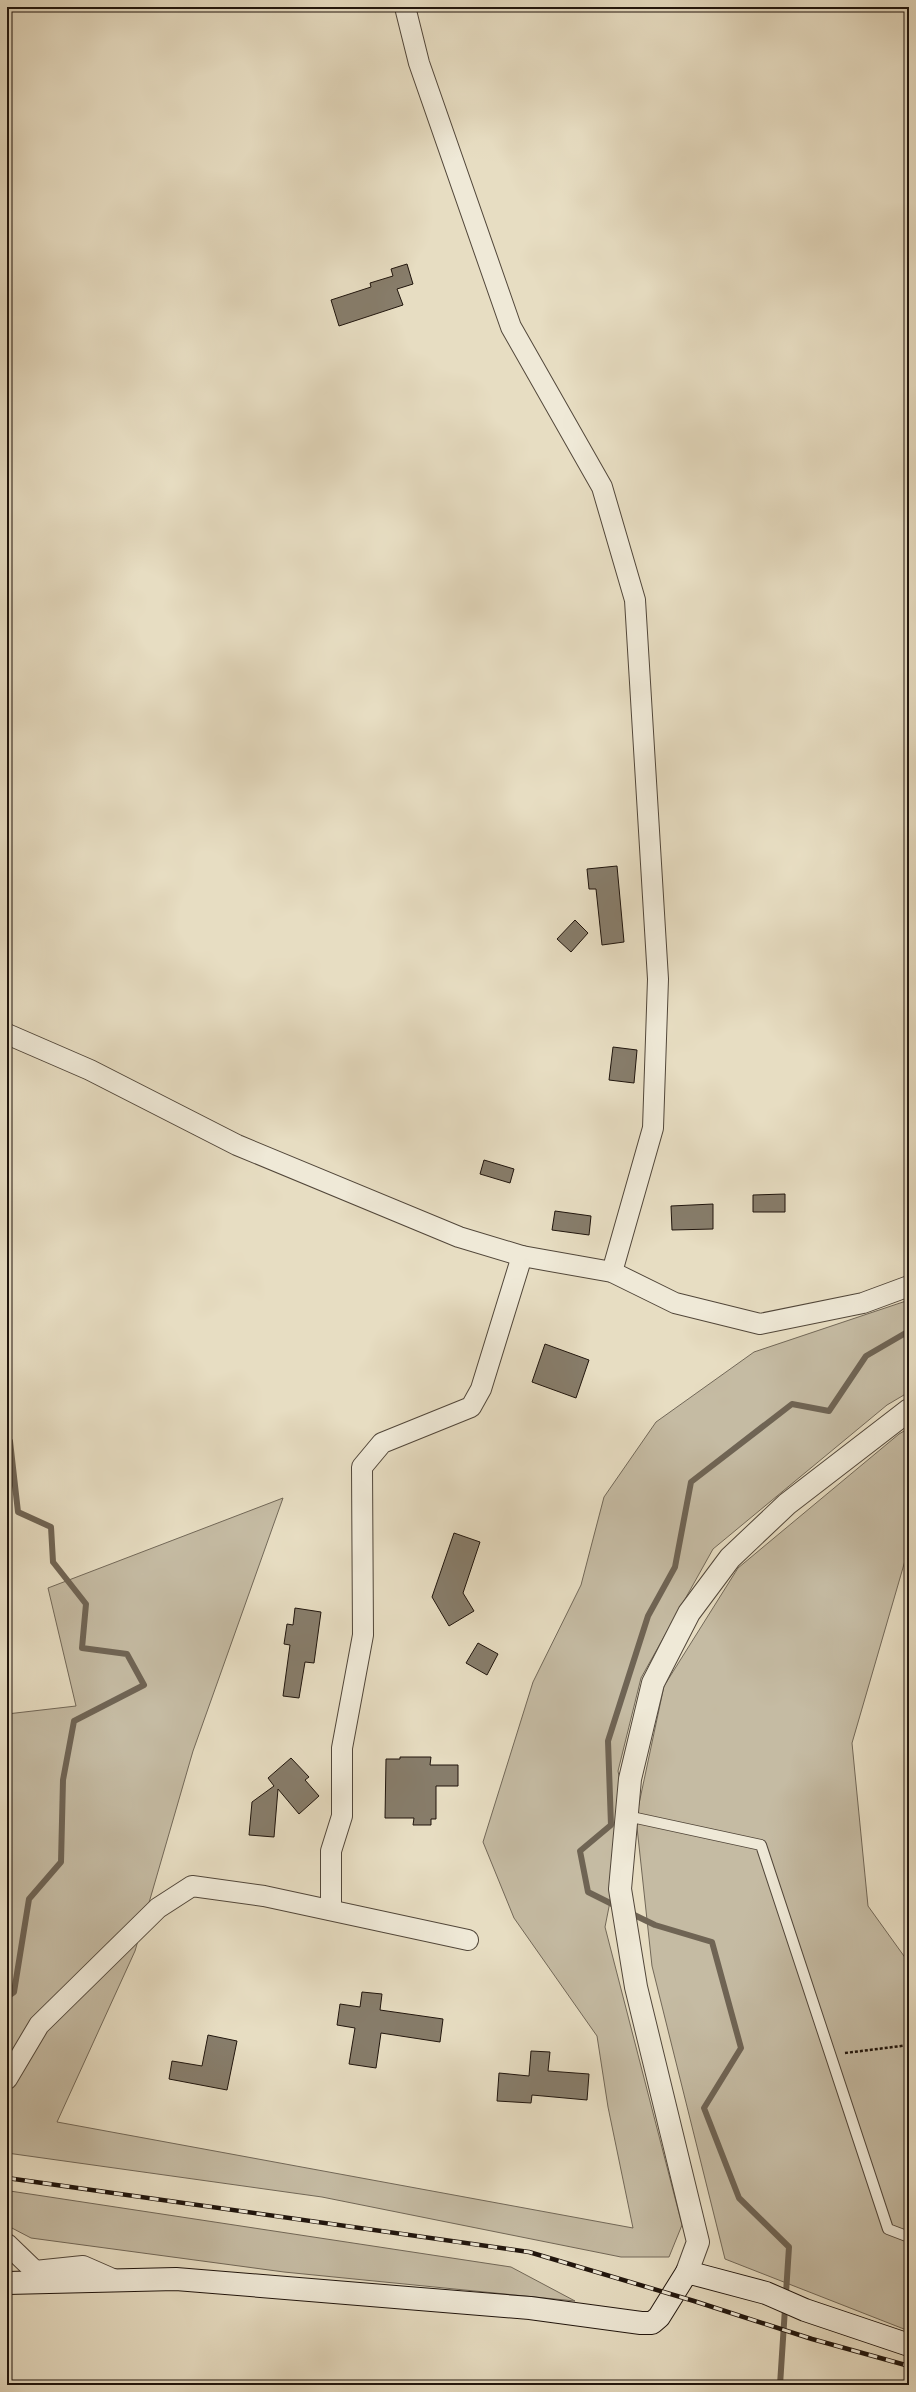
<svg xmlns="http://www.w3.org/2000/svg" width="916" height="2392" viewBox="0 0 916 2392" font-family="'Gentium Book Plus',serif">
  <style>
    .green { fill: #c5bba3; stroke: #726858 }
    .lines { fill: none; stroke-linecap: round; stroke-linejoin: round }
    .stream { stroke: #6f6454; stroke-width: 6 }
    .building { fill: #877d6b; stroke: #20150d }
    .service-casing { stroke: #52473a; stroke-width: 12 }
    .minor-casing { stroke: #52473a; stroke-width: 22 }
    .tertiary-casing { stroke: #52473a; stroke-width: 24 }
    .secondary-casing { stroke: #20150d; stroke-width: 24 }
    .path { stroke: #20150d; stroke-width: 2.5; stroke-dasharray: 3 2; stroke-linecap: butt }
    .service { stroke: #efe9d7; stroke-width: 10 }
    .minor { stroke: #efe9d7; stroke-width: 20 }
    .tertiary { stroke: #efe9d7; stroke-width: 22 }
    .secondary { stroke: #efe9d7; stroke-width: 22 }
    .rail-casing { stroke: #20150d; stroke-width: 4.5 }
    .rail { stroke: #efe9d7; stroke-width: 3; stroke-dasharray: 9; stroke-linecap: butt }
  </style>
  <rect width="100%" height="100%" fill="#e7ddc2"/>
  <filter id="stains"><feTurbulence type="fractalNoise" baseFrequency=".005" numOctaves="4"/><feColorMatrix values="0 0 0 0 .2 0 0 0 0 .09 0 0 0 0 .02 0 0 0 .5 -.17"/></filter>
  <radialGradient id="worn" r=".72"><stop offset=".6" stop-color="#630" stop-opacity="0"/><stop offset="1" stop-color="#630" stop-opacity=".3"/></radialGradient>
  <g class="green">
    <path d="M909,1300v92l-22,13 -174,144 -72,129 -23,93 9,45 -22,111 77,298 -13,32h-48l-299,-60 -315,-44v-439l69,-8 -28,-118 235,-90 -90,253 -58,200 -78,171 576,106 -25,-121 -11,-71 -83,-118 -31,-76 50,-160 48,-97 23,-88 52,-75 98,-70z"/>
    <path d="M909,1428v119l-57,196 16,163 41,57v186l-2,5 2,1v176l-184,-72 -73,-293 -16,-148 28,-132 74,-118 161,-134z"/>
    <path d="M10,2191l501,76 64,34 -291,-29 -253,-34 -21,-11z"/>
  </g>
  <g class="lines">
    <g class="stream">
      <path d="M7,1439l3,2 8,71 33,15 2,35 33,42 -4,44 45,6 17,31 -70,36 -11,59 -2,82 -32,37 -15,93 -7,5"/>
      <path d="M618,1907l-30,-15 -8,-41 31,-26 -3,-84 40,-125 27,-49 16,-85 101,-78 37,7 37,-55 43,-25"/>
      <path d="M628,1912l27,13 57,17 29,106 -37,60 35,90 50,49 -9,138"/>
    </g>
  </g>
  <g class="building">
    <path d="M407,264l6,20 -16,5 6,16 -64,21 -8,-26 40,-13 -1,-4 23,-7 -2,-7z"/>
    <path d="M617,866l7,76 -22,3 -6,-56h-7l-2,-20z"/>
    <path d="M575,920l13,13 -17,19 -14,-13z"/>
    <path d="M613,1047l24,3 -3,33 -25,-3z"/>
    <path d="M484,1160l30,9 -4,14 -30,-9z"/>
    <path d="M785,1194v18h-32v-17z"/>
    <path d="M713,1204v25l-41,1 -1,-24z"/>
    <path d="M555,1211l36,5 -2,19 -37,-5z"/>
    <path d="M545,1344l44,16 -13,38 -44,-16z"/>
    <path d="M454,1533l26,9 -17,51 11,18 -25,15 -17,-29z"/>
    <path d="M295,1608l26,4 -7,51 -9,-1 -6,36 -16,-2 7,-51 -6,-1 3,-20 6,1z"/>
    <path d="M478,1643l20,11 -11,21 -21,-12z"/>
    <path d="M400,1757h31l-1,8h28v21h-22v33h-5v6h-18l1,-7h-29l1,-59h14z"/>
    <path d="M291,1758l18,19 -4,3 14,16 -20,18 -21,-25 -4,48 -25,-2 3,-33 22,-16 -6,-8z"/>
    <path d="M362,1992l20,2 -2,16 63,9 -3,23 -59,-9 -5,35 -27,-4 6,-36 -18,-3 3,-21 20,3z"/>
    <path d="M208,2035l29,6 -10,49 -58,-11 3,-18 30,5z"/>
    <path d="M531,2051l19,1 -2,19 41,3 -2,26 -55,-5 -1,8 -34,-2 2,-28 30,3z"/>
  </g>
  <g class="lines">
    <g class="service-casing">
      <path id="service" d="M627,1816l134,29 127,384 21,8"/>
    </g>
    <g class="minor-casing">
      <g id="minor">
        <path d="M405,7l14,56 92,264 91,160 33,113 23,379 -5,149 -41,144"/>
        <path d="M7,1034l83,36 147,75 222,92 63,19 90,16 63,31 85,21 103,-21 46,-17"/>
        <path d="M331,1910v-59l11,-35v-68l21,-113 -1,-168 20,-24 89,-36 10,-18 41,-133"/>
        <path d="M7,2079l32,-54 119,-117 34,-22 72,10 204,44"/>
        <path d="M7,2244l28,27 48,-5 32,14"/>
      </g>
    </g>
    <g class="tertiary-casing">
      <path id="tertiary" d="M687,2272l11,-30 -62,-255 -16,-98 10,-110 23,-96 36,-70 41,-55 57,-54 122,-94"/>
    </g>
    <g class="secondary-casing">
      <path id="secondary" d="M7,2283l169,-4 354,29 111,15h11l7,-6 28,-45 79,21 39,17 104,35"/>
    </g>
    <path class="path" d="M845,2053l64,-8"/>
    <use href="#service" class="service"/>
    <use href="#minor" class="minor"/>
    <use href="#tertiary" class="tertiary"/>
    <use href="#secondary" class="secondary"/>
    <g class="rail-casing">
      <path id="rail" d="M7,2178l522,74 165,49 118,38 97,27"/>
    </g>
    <use href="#rail" class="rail"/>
  </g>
  <rect width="916" height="2392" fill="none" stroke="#e7ddc2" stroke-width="24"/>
  <rect x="8" y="8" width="900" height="2376" fill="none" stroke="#20150d" stroke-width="2"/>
  <rect x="12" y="12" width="892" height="2368" fill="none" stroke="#20150d"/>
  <rect width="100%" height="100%" filter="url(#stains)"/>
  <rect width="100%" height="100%" fill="url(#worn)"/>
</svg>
